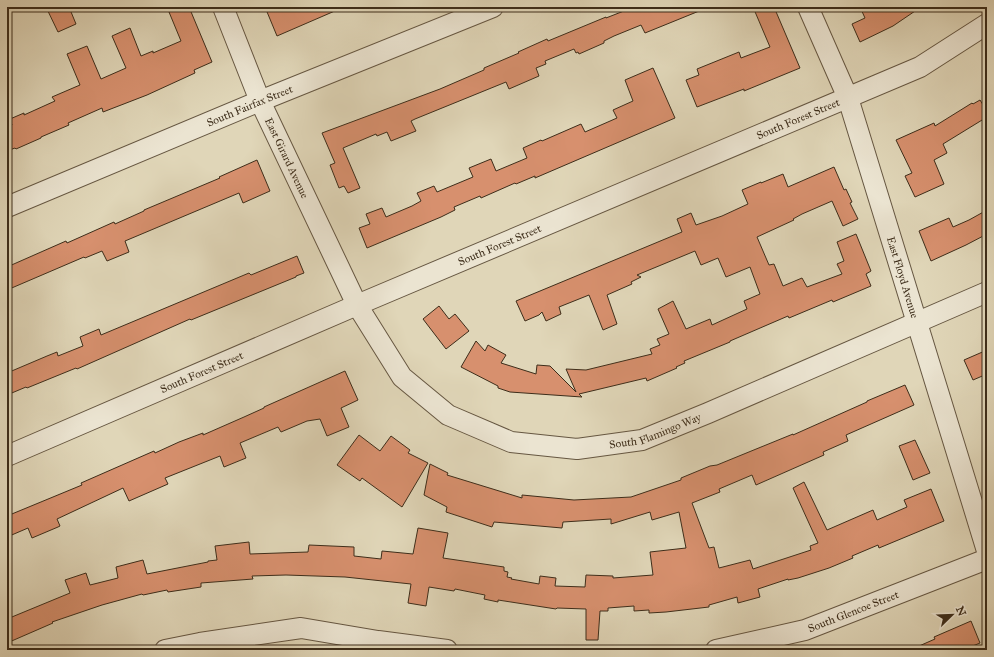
<svg xmlns="http://www.w3.org/2000/svg" width="994" height="657" viewBox="0 0 994 657" font-family="'IM FELL Great Primer',serif">
  <style>
    .building { fill: #d7906e; stroke: #3d2d1a }
    .lines { fill: none; stroke-linecap: round; stroke-linejoin: round }
    .minor-casing { stroke: #665742; stroke-width: 22 }
    .minor { stroke: #ebe4d1; stroke-width: 20 }
    .labels { text-anchor: middle; stroke-width: 3.5; stroke-linejoin: round; paint-order: stroke }
    .street-label { font-size: 11px; fill: #3d2d1a; stroke: #ebe4d1 }
  </style>
  <rect width="100%" height="100%" fill="#e0d6b8"/>
  <filter id="stains"><feTurbulence type="fractalNoise" baseFrequency=".005" numOctaves="4"/><feColorMatrix values="0 0 0 0 .2 0 0 0 0 .09 0 0 0 0 .02 0 0 0 .5 -.17"/></filter>
  <radialGradient id="worn" r=".72"><stop offset=".6" stop-color="#630" stop-opacity="0"/><stop offset="1" stop-color="#630" stop-opacity=".3"/></radialGradient>
  <g class="building">
    <path d="M46,7h23l7,17 -18,8z"/>
    <path d="M182,7h7l23,55 -18,8 1,3 -48,22 -44,17 -1,-4 -34,15 1,2 -28,12v1l-25,11 -1,-1 -8,3v-24l5,-2 -2,-6 14,-6v2l31,-14 -3,-4 28,-12 -13,-31 20,-8 14,33 25,-11 -14,-32 18,-8 11,28 12,-5v2l28,-12 -12,-29z"/>
    <path d="M265,7h79l-67,29z"/>
    <path d="M634,7h75l-64,26 -4,-8 -27,11 -10,5v2l-25,11 -1,-2 -2,1 -2,-4 -29,12 1,3 -10,4 3,8 -30,13 -3,-7 -91,37 -4,2 5,10 -25,10 -4,-9 -10,4 -1,-2 -33,14 17,40 -12,5 -4,-7 -5,2 -9,-23 5,-2 -13,-30 118,-44 44,-19v-2l35,-15 -1,-1 29,-13 1,2 58,-24v1z"/>
    <path d="M753,7h21l26,61 -56,23v-2l-47,18 -11,-27 13,-5 -2,-6 42,-17 2,6 29,-11z"/>
    <path d="M860,7h61l-28,19 -33,16 -8,-18 13,-6z"/>
    <path d="M653,68l22,50 -140,60v-2l-19,8 -1,-1 -34,15 -1,-2 -26,11 1,3 -14,7 -74,31 -8,-20 11,-4 -4,-10 16,-6 4,9 26,-11 9,-5 -4,-8 17,-7 3,6 36,-15 -4,-9 22,-9 5,12 31,-13 -4,-10 18,-8 1,1 39,-17 4,8 32,-14 -4,-8 20,-9 -8,-21z"/>
    <path d="M980,100l7,11v6l-44,27 4,9 -13,7 10,24 -29,13 -10,-21 7,-3 -16,-33 38,-17 1,3 37,-23 1,1z"/>
    <path d="M257,160l13,31 -27,12 -4,-10 -114,48 4,11 -22,9 -5,-10 -17,7 -1,-1 -77,33v-23l59,-26 1,2 47,-21 1,2 29,-13v-1l76,-32 -1,-1z"/>
    <path d="M834,167l10,23 2,-1 6,13 -2,1 8,16 -15,7 -11,-25 -30,13 -9,5 1,1 -37,17 12,28 5,-1 9,22 19,-8 5,9 35,-13 -5,-10 7,-3 -7,-19 19,-8 15,37 -5,3 5,12 -38,16 -1,-2 -43,18 -1,-2 -58,25v1l-46,19 1,2 -9,4 1,1 -30,13 -1,-3 -67,16 3,3 -72,-5 -12,-4v-2l-37,-19 15,-26 9,10 3,-6 18,10 -5,8 35,11 1,-9 13,1 26,26 -10,-23 20,1 66,-16 -2,-5 10,-4 -3,-6 12,-5 -11,-25 15,-8 13,28 24,-10 2,6 35,-16 -3,-8 16,-7 -10,-27 -24,10 -8,-19 -17,7 -6,-14 -58,24 4,2 -10,5 1,2 -25,11 10,29 -14,6 -14,-35 -30,12 2,7 -15,7 -4,-9 -3,3 -14,6 -9,-20 166,-69 -5,-13 14,-6 5,12 26,-9 26,-12 -6,-14 19,-8v1l22,-9 5,13z"/>
    <path d="M987,210v24l-21,11 -35,16 -12,-30 30,-13 4,9 16,-7z"/>
    <path d="M297,256l7,17 -8,3v1l-105,43 -1,-1 -113,50 -1,-1 -49,20 -1,-1 -19,8v-22l40,-17 10,-4 1,4 25,-10 -3,-9 19,-8 2,6 148,-62 2,2z"/>
    <path d="M439,306l10,13 6,-5 14,17 -23,18 -23,-30z"/>
    <path d="M987,350v24l-14,6 -9,-20z"/>
    <path d="M345,371l13,29 -17,8 8,19 -22,9 -7,-17 -13,2 -26,11 -3,-5 -38,16 6,15 -22,9 -4,-11 -55,22 3,6 -39,17 -6,-13 -66,31 3,7 -2,1 -26,11 -4,-10 -21,9v-21l75,-31 -1,-2 73,-32 1,2 24,-11 24,-9v2l41,-18 20,-9v-1z"/>
    <path d="M905,385l9,20 -68,30 2,6 -25,11 1,3 -68,30 -4,-10 -33,14 1,3 -28,11 17,45 5,-1 5,21 31,-8 3,9 58,-19 -1,-4 8,-3 -25,-55 11,-6 23,48 46,-20 4,10 30,-13 -3,-7 27,-11 13,32 -65,27 -1,-3 -26,11 1,2 -24,10 -31,10 -10,2v-1l-30,10 2,8 -22,6 -1,-6 -28,8v2l-43,5 -17,1v-3l-15,1v-5l-26,2v3h-8l-2,29h-12v-31l-29,-1 -1,1 -58,-9v2l-14,-3 1,-4 -30,-6 -1,2 -25,-4 -3,19 -18,-3 3,-19 -66,-7 -59,-2 -34,1 1,3 -52,4v4l-33,5 -1,-2 -24,5 -1,-1 -40,11 -50,17 1,1 -46,20v-24l63,-26 -5,-13 21,-7 4,12 28,-7 -2,-11 27,-7 4,14 61,-12v-1l9,-1 -2,-14 34,-4 1,12 58,-2 1,-7 45,2v9l27,3 1,-8 31,3 5,-26 30,5 -5,25 61,9v4l4,1 -1,5 5,1 -1,1 28,5 1,-8 16,2 -1,8 30,1 1,-12 27,1v2l40,-3 -3,-23 36,-4 -7,-36 -27,8 -2,-8 -39,12v-5l-48,3 -1,6 -68,-6 -2,5 -46,-15 1,-5 -23,-12 6,-31 18,9 -1,2 75,23v-3l52,5 57,-3 50,-17v-2l29,-12 7,-1 76,-31v1l74,-33v-1z"/>
    <path d="M359,435l21,16 11,-15 19,14 -2,3 20,10 -26,44 -40,-29 -2,3 -23,-16z"/>
    <path d="M915,440l15,33 -17,7 -14,-34z"/>
    <path d="M971,621l9,22 -17,7h-53l25,-11 -1,-2z"/>
  </g>
  <g class="lines">
    <g class="minor-casing">
      <g id="minor">
        <path id="s1" d="M223,7l37,94 97,204 45,72 46,38 63,27 66,7 65,-9 66,-27 279,-121"/>
        <path id="s2" d="M808,7l40,91 139,453"/>
        <path id="s3" d="M7,207l253,-106 233,-94"/>
        <path id="s4" d="M7,456l350,-151 563,-238 67,-43"/>
        <path d="M165,650l35,-7 101,-15 77,13 69,9"/>
        <path id="s5" d="M716,650l89,-20 182,-71"/>
      </g>
    </g>
    <use href="#minor" class="minor"/>
  </g>
  <g class="labels">
    <g class="street-label">
      <text dy="4" stroke="none"><textPath href="#s3" startOffset="263">South Fairfax Street</textPath></text>
      <text dy="4" stroke="none"><textPath href="#s4" startOffset="860">South Forest Street</textPath></text>
      <text dy="4" stroke="none"><textPath href="#s1" startOffset="164">East Girard Avenue</textPath></text>
      <text dy="4" stroke="none"><textPath href="#s4" startOffset="536">South Forest Street</textPath></text>
      <text dy="4" stroke="none"><textPath href="#s2" startOffset="287">East Floyd Avenue</textPath></text>
      <text dy="4" stroke="none"><textPath href="#s4" startOffset="212">South Forest Street</textPath></text>
      <text dy="4" stroke="none"><textPath href="#s1" startOffset="687">South Flamingo Way</textPath></text>
      <text dy="4" stroke="none"><textPath href="#s5" startOffset="143">South Glencoe Street</textPath></text>
    </g>
  </g>
  <rect width="994" height="657" fill="none" stroke="#e0d6b8" stroke-width="24"/>
  <rect x="8" y="8" width="978" height="641" fill="none" stroke="#3d2d1a" stroke-width="2"/>
  <rect x="12" y="12" width="970" height="633" fill="none" stroke="#3d2d1a"/>
  <g transform="translate(952 615) rotate(67)" stroke="#ebe4d1" stroke-width="3" paint-order="stroke">
  <path d="M0-3L7 15L0 10L-7 15Z" fill="#3d2d1a"/>
  <text y="-6" font-size="11" font-weight="bold" text-anchor="middle" fill="#3d2d1a">N</text>
  </g>
  <rect width="100%" height="100%" filter="url(#stains)"/>
  <rect width="100%" height="100%" fill="url(#worn)"/>
</svg>
